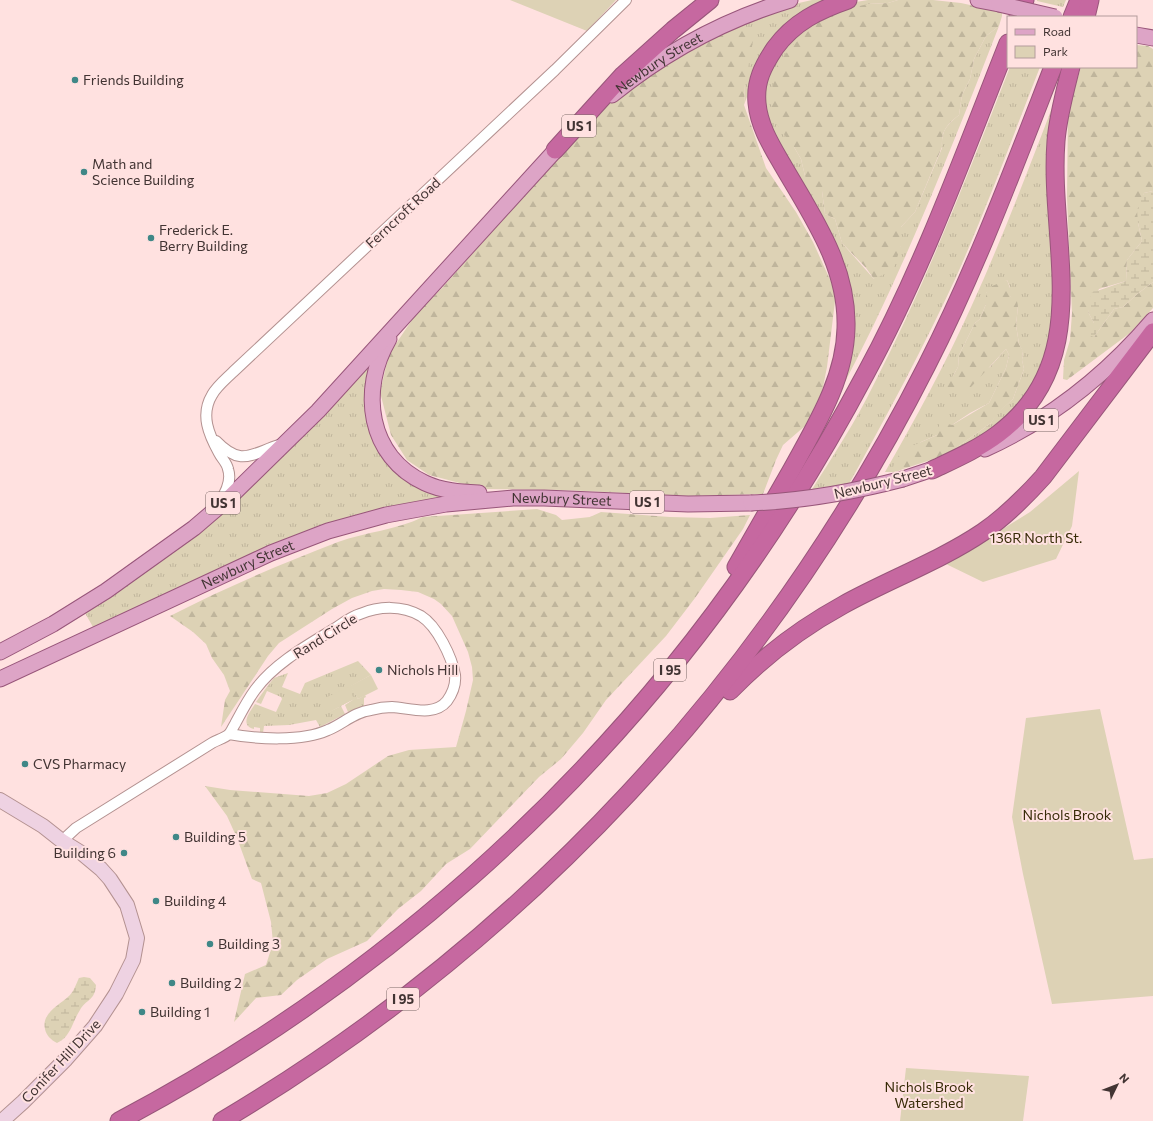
<svg xmlns="http://www.w3.org/2000/svg" width="1153" height="1121" viewBox="0 0 1153 1121" font-family="Commissioner,sans-serif">
  <style>
    .grass { fill: url(#grass-tufts) }
    .forest { fill: url(#forest-firs) }
    .wetland { fill: url(#wetland-marsh) }
    .park { fill: #ddd2b5 }
    .lines { fill: none; stroke-linecap: round; stroke-linejoin: round }
    .street-casing { stroke: #b39190; stroke-width: 12 }
    .secondary-casing { stroke: #b39190; stroke-width: 16 }
    .primary-casing { stroke: #98567a; stroke-width: 17 }
    .highway-casing { stroke: #98567a; stroke-width: 19 }
    .street { stroke: #fff; stroke-width: 10 }
    .secondary { stroke: #eed2e2; stroke-width: 14 }
    .primary { stroke: #dda4c6; stroke-width: 15 }
    .highway { stroke: #c668a0; stroke-width: 17 }
    .primary-bridge-casing { stroke: #98567a; stroke-width: 17; stroke-linecap: butt }
    .primary-bridge { stroke: #dda4c6; stroke-width: 15 }
    .poi-dot { fill: #3f8787; stroke: #ffe1e0; stroke-width: 1.5 }
    .labels { text-anchor: middle; stroke-width: 4; stroke-linejoin: round; paint-order: stroke }
    .shield { fill: #ffe1e0; stroke: #7b6867; stroke-width: 1 }
    .shield-label { font-size: 13px; font-weight: bold; fill: #423433 }
    .street-label { font-size: 14px; fill: #423433; stroke: #ffe1e0 }
    .poi-label { font-size: 14px; fill: #423433; stroke: #ffe1e0; text-anchor: start }
    .park-label { font-size: 14px; fill: #372b07; stroke: #ffe1e0 }
  </style>
  <defs>
    <pattern id="grass-tufts" width="24" height="20" patternUnits="userSpaceOnUse"><rect width="24" height="20" fill="#ddd2b5"/><path d="M3 7l-1-3M5 7V3M7 7l1-3M15 17l-1-3M17 17v-4M19 17l1-3" fill="none" stroke="#bfb59c"/></pattern>
    <pattern id="forest-firs" width="22" height="20" patternUnits="userSpaceOnUse"><rect width="22" height="20" fill="#ddd2b5"/><path d="M5 1l3.5 6h-7zM16 11l3.5 6h-7z" fill="#bfb59c"/></pattern>
    <pattern id="wetland-marsh" width="20" height="14" patternUnits="userSpaceOnUse"><rect width="20" height="14" fill="#ddd2b5"/><path d="M1 5h8M5 5V1M11 12h8M15 12V8" fill="none" stroke="#bfb59c"/></pattern>
  </defs>
  <rect width="100%" height="100%" fill="#ffe1e0"/>
  <g class="grass">
    <path d="M812,0h16l-76,83 -8,22 1,-21 -41,-44 73,-32z"/>
    <path d="M868,0h30l-10,3 -20,1 -74,143 7,12 4,17 17,15 3,23 10,5 7,24 32,36 27,-33v-19l14,-15 27,-64c-1,-18 5,-23 17,-33l3,-20 8,-16 4,-20 12,-23 13,-10c-49,126 -98,252 -162,371l15,-79 -86,-192 -4,-19 6,-42 29,-33 59,-30z"/>
    <path d="M1037,0h29l-3,7 -26,-6z"/>
    <path d="M1010,67h30c-27,69 -53,140 -83,208 -33,72 -70,140 -108,209l-38,7c22,-35 45,-70 63,-107 53,-103 94,-210 136,-317z"/>
    <path d="M1057,95l-1,210 -9,56 -18,33 -41,41 -42,20 45,-32 5,-9 17,-15 11,-30 -2,-9 1,-8 -4,-8 -3,-19 2,-19 -8,-10v-9l-3,-7 -21,13v11l-6,15 -5,4 -16,32 -1,12 -5,9 37,-9 16,-18 3,6 -3,13 -17,35 -19,10 -33,22 -16,7 -28,27h10l-7,3h-11c31,-54 61,-109 87,-167 31,-68 58,-140 85,-210z"/>
    <path d="M368,366h2l10,80 71,49 -114,26 -36,12 -208,94 -8,-14 18,-12z"/>
    <path d="M358,661l13,14 -20,11 7,13 7,-4 1,2 -2,1v8l-16,6 -3,-7 9,-6 -27,14 14,-7 4,8 -25,13 -4,-7 -27,5 -25,1 -1,7h-3v-5l-6,-1v2c-15,-4 -4,-17 1,-25l21,8 6,-13 -1,-2 -14,-6 -6,13 -5,-2 10,-14 8,-10 14,-5 -6,14 18,7 5,-11z"/>
  </g>
  <g class="forest">
    <path d="M898,0h35l28,3 41,9v4l-3,10 -13,10 -12,23 -4,20 -8,16 -3,20c-12,10 -18,15 -17,32l-27,65 -14,15v19l-8,24 -19,9 -8,-11 -24,-25 -7,-24 -10,-5 -3,-23 -8,1 -9,-16 -4,-17 -7,-12 -16,-21 -8,-25 7,-35 13,-18 31,-29 17,-8 30,-7 20,-1z"/>
    <path d="M737,30h18l-10,54 -1,21 22,63 30,44 17,30 23,51 -9,74 -5,25 -17,34 -22,19 -7,15 -13,34 -75,2 -124,-6 -81,-1 -54,-14 -22,-15 -16,-25 -11,-43 9,-38 27,-40 27,-27 114,-129 51,-54 42,-33 54,-31z"/>
    <path d="M1136,45l12,1 5,3v142l-9,2 -6,30 4,18 -15,19 -1,21 -27,8 -11,23 6,11v14l20,-28 9,-2 13,-12 17,-13v26l-23,25 -63,47 -4,-1 1,-19 6,-20 2,-27 -5,-116 1,-86 13,-44h55z"/>
    <path d="M1007,280l3,8v8l7,5 1,5 -2,19 3,19 4,7 -1,9 2,9 -11,30 -16,15 -6,9 -45,32 -43,14h-11l9,-18 36,-16 3,-13 12,3 37,-22 17,-35 3,-13 -3,-6 -35,38 -17,5 -7,-4 -3,-5 9,-7 5,-9 1,-12 16,-32 5,-4 6,-15v-11l6,-7z"/>
    <path d="M537,509l19,6 6,5 28,-3 11,-5 69,5 40,1 40,-3 -7,14 -48,69 -29,38 -60,64 -23,33 -22,26 -22,18 -69,72 -24,15 -25,27 -23,18 -31,32 -40,18 -30,21 -16,15 -25,3 -22,24 11,-48 21,-9 7,-22 -2,-21 -10,-39 -9,-4 -15,-41 -10,-22 -22,-30 25,4 79,6 18,-3 19,-9 42,-28 21,-6 47,-3 10,-36 7,-31 -1,-13 -4,-15 -16,-36 -11,-12 -7,-5 -16,-7 -17,-2 -17,-1 -12,2 -20,7 -20,11 -53,34 -11,13 -47,71 4,-27 5,-9 -6,-16 -12,-17 -6,-14 -13,-12 -23,-16c54,-28 111,-52 168,-74 28,-10 58,-12 85,-25z"/>
  </g>
  <g class="wetland">
    <path d="M1153,191v91l-17,13 -13,12 -9,2 -20,28 -4,-1 4,-13 -6,-11 3,-19 35,-12 1,-21 15,-19 -4,-18 -1,-13 7,-17z"/>
    <path d="M84,977l6,1 6,7c-1,16 -10,14 -16,25 -8,12 -9,27 -23,33 -6,-3 -11,-8 -12,-14 -4,-16 15,-24 25,-34 4,-4 6,-11 9,-17z"/>
  </g>
  <g class="park">
    <path d="M510,0h106l-29,31z"/>
    <path d="M1079,471l-7,55 -16,33 -73,23 -37,-18 84,-52z"/>
    <path d="M371,675l7,14 -20,10 -8,-13z"/>
    <path d="M348,687l6,12 -27,14 -6,-13z"/>
    <path d="M1100,709l34,151 19,-2v138l-101,8 -29,-130 -11,-57 14,-99z"/>
    <path d="M906,1068l123,8 -6,45h-123z"/>
  </g>
  <g class="lines">
    <g class="street-casing">
      <g id="street">
        <path d="M216,441c25,26 35,13 63,4"/>
        <path d="M220,501c6,-9 12,-20 8,-32 -1,-6 -6,-10 -9,-16 -10,-18 -19,-38 -7,-58 5,-9 14,-16 21,-23l322,-302 71,-70"/>
        <path d="M62,841l14,-13 136,-85c5,-3 13,-5 17,-9 2,-2 4,-7 6,-10 6,-11 12,-23 20,-34 19,-26 51,-44 79,-61 8,-5 16,-12 26,-15 19,-8 42,-9 61,2 16,10 31,41 34,59 1,9 -3,19 -8,26 -13,16 -37,7 -55,6 -6,0 -14,1 -21,3 -17,2 -28,14 -43,20 -26,12 -72,9 -99,4"/>
      </g>
    </g>
    <g class="secondary-casing">
      <path id="secondary" d="M0,800l43,26 19,15 21,13 18,15 9,10 17,26 10,33 -4,22 -17,34 -21,32 -29,33 -43,43 -21,19"/>
    </g>
    <g class="primary-casing">
      <g id="primary">
        <path d="M978,0l21,4"/>
        <path d="M1136,35l17,3"/>
        <path id="s1" d="M612,95c53,-43 112,-75 178,-95"/>
        <path d="M389,339c-30,51 -21,118 36,144 17,8 36,9 54,10"/>
        <path d="M985,449c66,-30 121,-74 168,-129"/>
        <path d="M903,479l39,-13"/>
        <path d="M0,652l53,-28 53,-33 88,-63 35,-30 89,-87 245,-269"/>
        <path id="s2" d="M0,679l271,-126 57,-22 58,-16 60,-11 67,-6h31l144,6 63,-1"/>
      </g>
    </g>
    <g class="highway-casing">
      <g id="highway">
        <path d="M1018,17l7,-17"/>
        <path d="M1072,17l7,-17"/>
        <path d="M1086,17l4,-17"/>
        <path d="M555,150l68,-75 50,-45 37,-30"/>
        <path d="M932,470c23,-11 46,-21 66,-36 99,-74 50,-191 58,-293 2,-25 9,-50 15,-74"/>
        <path d="M736,567c19,-33 37,-65 56,-98 24,-44 53,-90 54,-141 2,-62 -34,-112 -64,-164 -11,-19 -23,-38 -25,-61 -2,-22 6,-37 18,-55 19,-26 44,-38 73,-48"/>
        <path d="M730,691c33,-34 71,-63 113,-86 45,-25 97,-44 140,-73 23,-16 42,-35 60,-55l110,-145"/>
        <path d="M119,1121c252,-133 473,-328 635,-563 41,-59 78,-121 112,-185 57,-105 98,-219 142,-330"/>
        <path d="M222,1121c303,-180 546,-442 705,-756 49,-96 87,-198 126,-298"/>
      </g>
    </g>
    <use href="#street" class="street"/>
    <use href="#secondary" class="secondary"/>
    <use href="#primary" class="primary"/>
    <use href="#highway" class="highway"/>
    <g class="primary-bridge-casing">
      <g id="primary-bridge">
        <path d="M999,4l56,13"/>
        <path d="M751,503c52,-2 102,-11 152,-24"/>
      </g>
    </g>
    <use href="#primary-bridge" class="primary-bridge"/>
  </g>
  <g class="poi-dot">
    <circle cx="75" cy="80" r="4"/>
    <circle cx="84" cy="172" r="4"/>
    <circle cx="151" cy="238" r="4"/>
    <circle cx="379" cy="670" r="4"/>
    <circle cx="25" cy="764" r="4"/>
    <circle cx="176" cy="837" r="4"/>
    <circle cx="124" cy="853" r="4"/>
    <circle cx="156" cy="901" r="4"/>
    <circle cx="210" cy="944" r="4"/>
    <circle cx="172" cy="983" r="4"/>
    <circle cx="142" cy="1012" r="4"/>
  </g>
  <g class="labels">
    <g class="shield">
      <rect x="562" y="115" width="34" height="22" rx="3"/>
      <rect x="1024" y="409" width="34" height="22" rx="3"/>
      <rect x="630" y="491" width="34" height="22" rx="3"/>
      <rect x="206" y="492" width="34" height="22" rx="3"/>
      <rect x="654" y="659" width="32" height="22" rx="3"/>
      <rect x="387" y="988" width="32" height="22" rx="3"/>
    </g>
    <g class="shield-label">
      <text x="579" y="131">US 1</text>
      <text x="1041" y="425">US 1</text>
      <text x="647" y="507">US 1</text>
      <text x="223" y="508">US 1</text>
      <text x="670" y="675">I 95</text>
      <text x="403" y="1004">I 95</text>
    </g>
    <g class="street-label">
      <text dy="5" stroke="none"><textPath href="#s1" startOffset="57">Newbury Street</textPath></text>
      <text transform="translate(403 213) rotate(-43)" y="5">Ferncroft Road</text>
      <text transform="translate(883 482) rotate(-14)" y="5">Newbury Street</text>
      <text dy="5" stroke="none"><textPath href="#s2" startOffset="597">Newbury Street</textPath></text>
      <text dy="5" stroke="none"><textPath href="#s2" startOffset="273">Newbury Street</textPath></text>
      <text transform="translate(325 636) rotate(-32)" y="5">Rand Circle</text>
      <text transform="translate(61 1061) rotate(-47)" y="5">Conifer Hill Drive</text>
    </g>
    <g class="poi-label">
      <text x="83" y="85">Friends Building</text>
      <text x="92" y="169">Math and<tspan x="92" dy="16">Science Building</tspan></text>
      <text x="159" y="235">Frederick E.<tspan x="159" dy="16">Berry Building</tspan></text>
      <text x="387" y="675">Nichols Hill</text>
      <text x="33" y="769">CVS Pharmacy</text>
      <text x="184" y="842">Building 5</text>
      <text x="116" y="858" text-anchor="end">Building 6</text>
      <text x="164" y="906">Building 4</text>
      <text x="218" y="949">Building 3</text>
      <text x="180" y="988">Building 2</text>
      <text x="150" y="1017">Building 1</text>
    </g>
    <g class="park-label">
      <text x="1036" y="543">136R North St.</text>
      <text x="1067" y="820">Nichols Brook</text>
      <text x="929" y="1092">Nichols Brook<tspan x="929" dy="16">Watershed</tspan></text>
    </g>
  </g>
  <rect x="1007" y="16" width="130" height="52" fill="#ffe1e0" stroke="#b39c9b"/>
  <rect x="1015" y="29" width="20" height="6" fill="#dda4c6" stroke="#b39c9b"/>
  <text x="1043" y="36" font-size="12" fill="#423433">Road</text>
  <rect x="1015" y="46" width="20" height="12" fill="#ddd2b5" stroke="#b39c9b"/>
  <text x="1043" y="56" font-size="12" fill="#423433">Park</text>
  <g transform="translate(1117 1085) rotate(47)" stroke="#ffe1e0" stroke-width="3" paint-order="stroke">
  <path d="M0-3L7 15L0 10L-7 15Z" fill="#423433"/>
  <text y="-6" font-size="11" font-weight="bold" text-anchor="middle" fill="#423433">N</text>
  </g>
</svg>
